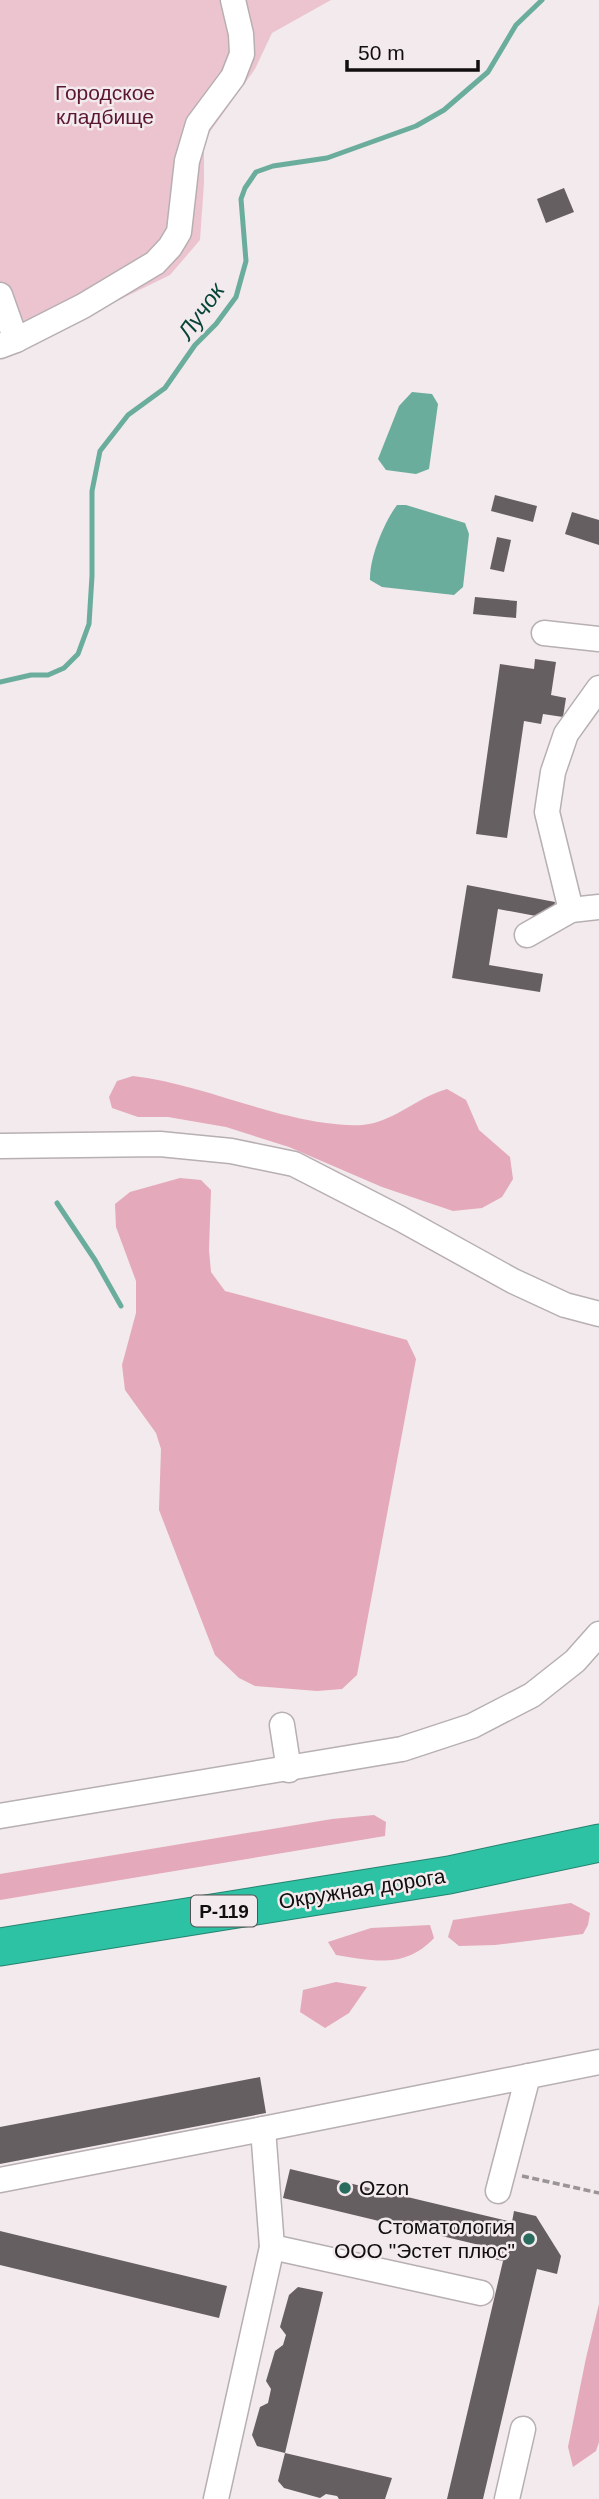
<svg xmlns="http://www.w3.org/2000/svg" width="599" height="2499" viewBox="0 0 599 2499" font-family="Helvetica,sans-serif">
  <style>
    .green { fill: #ecc4cf }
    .forest { fill: #e4a9ba }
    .water { fill: #6bad9c }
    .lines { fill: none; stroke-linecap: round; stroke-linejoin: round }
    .stream { stroke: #6bad9c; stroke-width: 5 }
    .building { fill: #665f61 }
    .minor-casing { stroke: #b7afb1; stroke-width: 27 }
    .highway-casing { stroke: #248370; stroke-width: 39 }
    .path { stroke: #9a9495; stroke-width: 3.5; stroke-dasharray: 7 3.5; stroke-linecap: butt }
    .minor { stroke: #fff; stroke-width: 24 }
    .highway { stroke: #2ec2a5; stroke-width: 37 }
    .poi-dot { fill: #296b5c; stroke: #f2eaec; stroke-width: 2.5 }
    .labels { text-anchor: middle; stroke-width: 5; stroke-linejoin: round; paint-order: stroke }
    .shield { fill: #f2eaec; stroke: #545051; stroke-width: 2 }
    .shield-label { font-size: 19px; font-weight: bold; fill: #110e0f }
    .park-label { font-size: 21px; fill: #5b1632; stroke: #f2eaec }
    .street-label { font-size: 21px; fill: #110e0f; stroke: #f2eaec }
    .poi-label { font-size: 21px; fill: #110e0f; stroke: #f2eaec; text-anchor: start }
    .water-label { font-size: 23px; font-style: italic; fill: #074438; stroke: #f2eaec }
  </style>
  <rect width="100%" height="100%" fill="#f2eaec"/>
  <path class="green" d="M0,0h331l-59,33 -17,36 -51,71v43l-4,57 -30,35 -170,83z"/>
  <g class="forest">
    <path d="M133,1076c66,8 127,38 193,47 15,2 33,4 48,0 26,-7 47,-27 73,-34l19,11 13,30 31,27 3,22 -11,18 -20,11 -29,3 -71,-24 -93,-40 -63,-20 -58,-10h-30l-26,-9 -3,-11 8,-16z"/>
    <path d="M180,1178l21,2 10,10 -2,60 2,22 14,19 182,49 9,19 -59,316 -15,14 -25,2 -62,-5 -16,-8 -24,-23 -56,-145 2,-61 -5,-16 -31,-43 -3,-25 14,-52v-32l-20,-54 -1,-23 15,-12z"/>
    <path d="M374,1815l12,7 -1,14 -385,64v-26l332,-55z"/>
    <path d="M571,1903l19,10 -2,12 -5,9 -88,11 -36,1 -11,-9 5,-17z"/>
    <path d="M430,1925l4,13c-29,31 -60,23 -98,17l-8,-13 43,-14z"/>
    <path d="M336,1982l31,5 -18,26 -24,15 -25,-16 3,-22z"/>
    <path d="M599,2304v138l-3,9 -23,16 -5,-20 18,-89z"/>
  </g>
  <g class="water">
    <path d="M412,392l20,2 6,10 -9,65 -13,5 -30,-4 -8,-11 21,-53z"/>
    <path d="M397,505h9l59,18 4,11 -6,53 -9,8 -72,-8 -12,-7c-1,-21 14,-58 27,-75z"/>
  </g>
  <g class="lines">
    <g class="stream">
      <path d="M0,682l31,-7h17l16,-7 14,-14 11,-30 3,-48v-85l8,-40 28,-36 37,-27 30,-43 21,-21 20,-27 10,-36 -5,-62 4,-11 11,-16 17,-6 54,-8 89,-32 28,-16 44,-38 28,-47 26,-25"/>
      <path d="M57,1203l38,57 26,46"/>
    </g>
  </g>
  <g class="building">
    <path d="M564,188l10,24 -28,11 -9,-24z"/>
    <path d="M495,495l42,11 -4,16 -42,-11z"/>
    <path d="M572,512l27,8v25l-34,-11z"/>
    <path d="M497,537l14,3 -7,32 -14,-3z"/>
    <path d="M475,597l42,4 -1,17 -43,-4z"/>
    <path d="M535,659l21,3 -5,33 15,3 -3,19 -20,-3 -2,10 -17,-3 -17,117 -31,-4 24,-170 34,5z"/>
    <path d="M467,885l88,17 -3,17 -54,-10 -9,56 54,9 -3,18 -88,-14z"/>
    <path d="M260,2077l6,36 -266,51v-37z"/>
    <path d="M290,2169l222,53 2,-11 22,5 25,40 -4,18 -20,-5 -54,230h-36l56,-238 -9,-2 2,-10 -213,-51z"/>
    <path d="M0,2231l227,55 -8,32 -219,-53z"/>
    <path d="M298,2287l25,5 -38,161 -28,-7 -5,-11 8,-28 8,-4 3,-14 -5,-8 9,-30 8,-6 3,-10 -6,-8 9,-32z"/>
    <path d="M285,2453l107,25 -7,21h-46l-2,-3 -11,-2 -6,4 -36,-10 -6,-7z"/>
  </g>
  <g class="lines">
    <g class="minor-casing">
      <g id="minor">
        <path d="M0,295l16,45"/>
        <path d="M0,346l16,-6 67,-34 72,-43 15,-16 9,-15 8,-71 11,-37 35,-47 9,-23 -1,-20 -8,-34"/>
        <path d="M544,633l55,6"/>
        <path d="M571,910l-24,-98 6,-40 13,-38 33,-46"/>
        <path d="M527,935l44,-25 28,-3"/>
        <path d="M0,1146l160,-2 71,7 63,13 107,55 112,62 52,24 34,9"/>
        <path d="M282,1725l7,45"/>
        <path d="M0,1816l402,-67 70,-23 60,-31 43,-34 24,-27"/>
        <path d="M0,2180l263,-51"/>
        <path d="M498,2191l30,-115"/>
        <path d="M272,2247l209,46"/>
        <path d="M216,2499l56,-252 -9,-118 336,-67"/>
        <path d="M507,2499l16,-70"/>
      </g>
    </g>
    <g class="highway-casing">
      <path id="highway" d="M0,1947l449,-72 150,-32"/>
    </g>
    <path class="path" d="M522,2176l77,17"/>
    <use href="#minor" class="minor"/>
    <use href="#highway" class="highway"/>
  </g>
  <g class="poi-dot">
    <circle cx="345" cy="2188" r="7"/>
    <circle cx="529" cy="2239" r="7"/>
  </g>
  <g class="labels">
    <rect class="shield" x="191" y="1895.5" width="66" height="31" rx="5"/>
    <g class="shield-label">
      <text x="224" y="1918">Р-119</text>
    </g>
    <g class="park-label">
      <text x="105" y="100">Городское<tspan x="105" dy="24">кладбище</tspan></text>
    </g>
    <g class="street-label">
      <text transform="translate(362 1889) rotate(-9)" y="7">Окружная дорога</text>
    </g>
    <g class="poi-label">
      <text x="359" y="2195">Ozon</text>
      <text x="515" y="2234" text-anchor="end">Стоматология<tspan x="515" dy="24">ООО "Эстет плюс"</tspan></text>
    </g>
    <g class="water-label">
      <text transform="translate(201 311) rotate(-55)" y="8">Лучок</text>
    </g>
  </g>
  <path d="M347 60v10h131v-10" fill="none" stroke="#110e0f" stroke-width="3.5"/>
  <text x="358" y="60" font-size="21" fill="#110e0f" stroke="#f2eaec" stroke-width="5" paint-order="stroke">50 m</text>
</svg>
